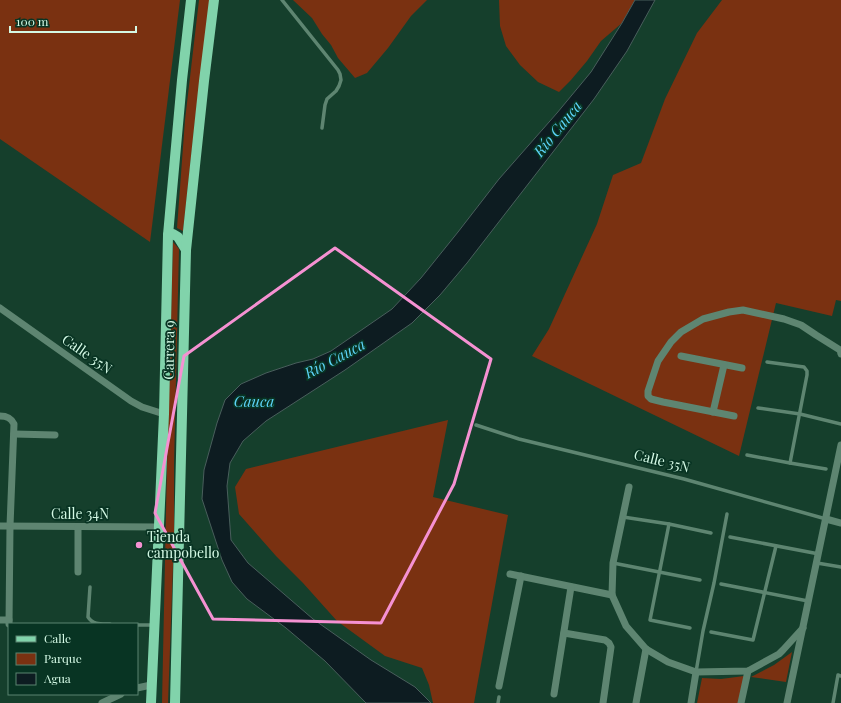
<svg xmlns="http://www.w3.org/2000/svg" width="841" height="703" viewBox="0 0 841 703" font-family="'Playfair Display',serif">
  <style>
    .green { fill: #7a3111 }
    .water { fill: #0d1c21; stroke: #495e5c }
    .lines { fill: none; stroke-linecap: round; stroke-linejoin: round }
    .service { stroke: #5e8571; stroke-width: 3.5 }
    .minor { stroke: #5e8571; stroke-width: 7 }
    .primary { stroke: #81d3ab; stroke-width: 10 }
    .marked { fill: none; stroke: #f591d2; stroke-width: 3; stroke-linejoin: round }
    .poi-dot { fill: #f591d2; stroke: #083423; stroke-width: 1.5 }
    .labels { text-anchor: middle; stroke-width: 3.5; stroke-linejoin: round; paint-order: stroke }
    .street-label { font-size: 14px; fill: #d4f9e5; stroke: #083423 }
    .poi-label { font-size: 14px; fill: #d4f9e5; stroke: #083423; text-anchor: start }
    .water-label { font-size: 15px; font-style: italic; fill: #5dd4f9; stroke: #083423 }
  </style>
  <rect width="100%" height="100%" fill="#153f2c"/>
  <g class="green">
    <path d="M0,0h180l-30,242 -150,-103z"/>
    <path d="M199,0h11l-14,112 -13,119 -6,-3 8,-108z"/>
    <path d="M293,0h134l-16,16 -23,32 -21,25 -12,5 -17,-20 -7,-13 -9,-11 -10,-16z"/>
    <path d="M499,0h136l-13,23 -21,18 -14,20 -16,19 -12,12 -21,-10 -18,-17 -14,-19 -6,-20z"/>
    <path d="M722,0h119v301l-5,-1 -4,16 -56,-13 -37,153 -207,-100 17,-27 48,-105 16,-49 28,-12 24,-64 32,-66z"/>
    <path d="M173,242l6,7 -5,216v73l-6,165h-6l5,-237z"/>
    <path d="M448,420l-15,77 75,18 -34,188h-41l-4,-18 -7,-17 -37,-12 -48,-35 -34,-38 -27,-27 -37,-42 -4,-27 11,-18z"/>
    <path d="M792,652l-6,30 -35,-5 23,-12z"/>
    <path d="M744,676l-6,27h-41l5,-25 19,1z"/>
  </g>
  <path class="water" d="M635,0h20l-28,51 -33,48 -127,164 -27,32 -28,28 -67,47 -79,51 -23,20 -13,22 -3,23 4,54 17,23 65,56 58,41 44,27 16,16h-65l-41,-42 -39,-33 -39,-29 -15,-17 -10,-22 -20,-61 2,-29 13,-47 8,-23 16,-16 25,-11 30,-10 17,-4 18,-8 61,-42 29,-31 37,-46 41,-53 58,-66 34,-41 31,-49z"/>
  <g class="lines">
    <g class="service">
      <path d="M282,0l56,70 2,4 1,6 -2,6 -3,5 -9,8 -2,6 -3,23"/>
      <path d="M767,362l37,5 3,4v4l-17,88"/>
      <path d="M758,408l42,6 41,10"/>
      <path d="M476,425l43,14 165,40 142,40"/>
      <path d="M747,455l43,8 36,6"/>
      <path d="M623,517l46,7 42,9"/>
      <path d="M669,524l-19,96 40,8"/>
      <path d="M730,537l89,17"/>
      <path d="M613,563l87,17"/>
      <path d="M817,563l24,4"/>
      <path d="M721,584l87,17"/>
      <path d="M90,587l-2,30c5,8 13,7 22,7"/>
      <path d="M137,625h16"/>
      <path d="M711,632l42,8 23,-94"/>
      <path d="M696,672l7,-41 11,-48 13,-69"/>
      <path d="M498,703l1,-6"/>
      <path d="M833,703l5,-28 3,1"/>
    </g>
    <g class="minor">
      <path d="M0,308l131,93 11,6 22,7"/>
      <path d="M681,356l61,12"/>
      <path d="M713,412l11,-47"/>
      <path d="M0,416c7,0 11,2 14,8l-4,102 -1,98"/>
      <path d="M734,416l-71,-14 -12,-3 -3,-3v-5l10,-30 13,-19 10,-10 22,-13 26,-7 14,-2 41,9 17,6 15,10 24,15 1,4"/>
      <path d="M14,434l41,1"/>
      <path d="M629,487l-16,76 -1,32 14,31 20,23 22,13 28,10 52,-1 31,-17 4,-4 20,-22"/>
      <path d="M826,519l15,4"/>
      <path d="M0,526l159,1"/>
      <path d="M78,527v45"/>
      <path d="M510,574l102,21"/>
      <path d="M0,620h9"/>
      <path d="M564,633l41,7 4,3 2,4 -8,56"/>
      <path d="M499,686l22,-110"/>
      <path d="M137,688l14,-3"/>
      <path d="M554,694l17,-107"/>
      <path d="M102,703l19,-9"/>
      <path d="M636,703l10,-54"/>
      <path d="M691,703l5,-31"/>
      <path d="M741,703l7,-32"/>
      <path d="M787,703l54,-258"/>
    </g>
    <g class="primary">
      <path d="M168,235l5,-1 5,3 8,13"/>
      <path d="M151,703l13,-289 4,-179 14,-155 9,-80"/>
      <path d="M175,703l11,-453 18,-169 10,-81"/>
    </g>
  </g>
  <path class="marked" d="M335,248l156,111 -37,125 -73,139 -168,-4 -58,-106 29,-157z"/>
  <circle class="poi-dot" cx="139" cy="545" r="4"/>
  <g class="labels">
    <g class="street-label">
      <text transform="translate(169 350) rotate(-89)" y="5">Carrera 9</text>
      <text transform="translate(87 354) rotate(35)" y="5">Calle 35N</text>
      <text transform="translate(662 461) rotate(14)" y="5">Calle 35N</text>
      <text x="80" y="519">Calle 34N</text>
    </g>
    <g class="poi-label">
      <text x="147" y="542">Tienda<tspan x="147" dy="16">campobello</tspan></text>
    </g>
    <g class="water-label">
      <text transform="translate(558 129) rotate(-51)" y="5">Río Cauca</text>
      <text transform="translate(335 359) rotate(-28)" y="5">Río Cauca</text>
      <text x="254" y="407">Cauca</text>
    </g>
  </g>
  <rect x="8" y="623" width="130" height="72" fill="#083423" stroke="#5a8371"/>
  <rect x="16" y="636" width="20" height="6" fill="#81d3ab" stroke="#5a8371"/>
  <text x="44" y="643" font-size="12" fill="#d4f9e5">Calle</text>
  <rect x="16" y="653" width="20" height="12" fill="#7a3111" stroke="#5a8371"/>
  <text x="44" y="663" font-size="12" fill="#d4f9e5">Parque</text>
  <rect x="16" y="673" width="20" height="12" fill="#0d1c21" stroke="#5a8371"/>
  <text x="44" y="683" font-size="12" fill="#d4f9e5">Agua</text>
  <path d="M10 26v6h126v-6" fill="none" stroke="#d4f9e5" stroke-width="2"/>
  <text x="16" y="26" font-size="12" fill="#d4f9e5" stroke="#083423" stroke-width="3" paint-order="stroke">100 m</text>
</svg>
